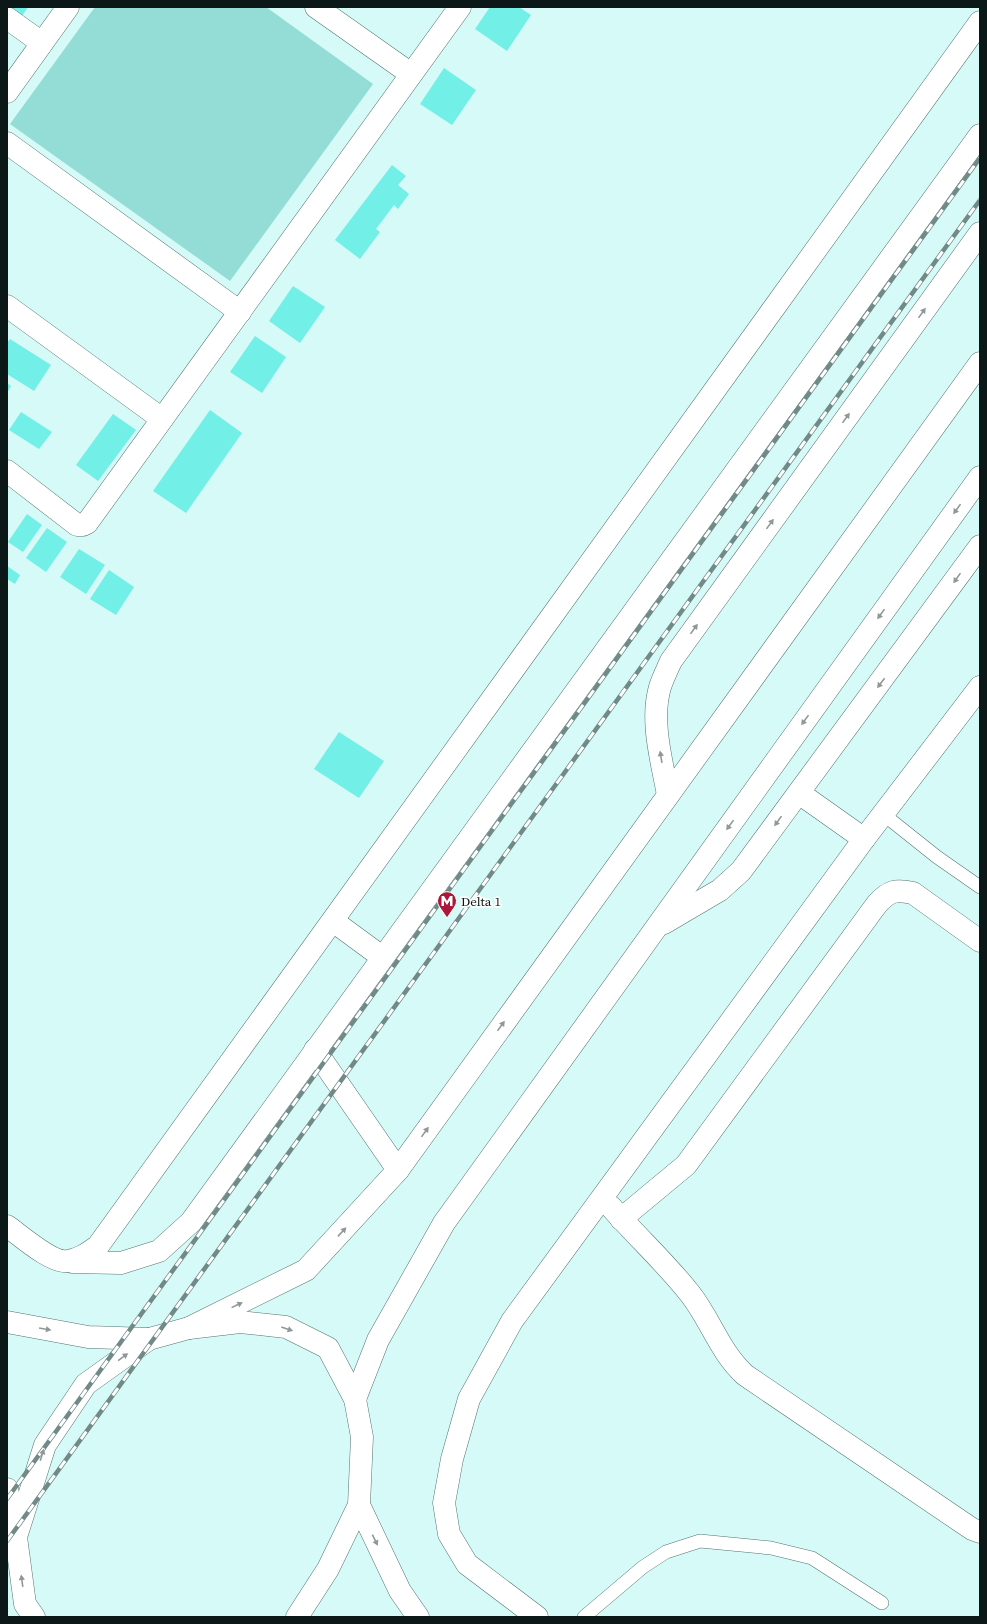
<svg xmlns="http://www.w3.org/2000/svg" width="987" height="1624" viewBox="0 0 987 1624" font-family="'Source Serif 4',serif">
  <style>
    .green { fill: #93ddd6 }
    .building { fill: #72efe6 }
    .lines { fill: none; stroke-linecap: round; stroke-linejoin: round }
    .lane-casing { stroke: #537471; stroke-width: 14 }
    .street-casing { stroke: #537471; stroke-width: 23 }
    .secondary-casing { stroke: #537471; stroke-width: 23 }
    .lane { stroke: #fff; stroke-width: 13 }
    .street { stroke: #fff; stroke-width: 22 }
    .secondary { stroke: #fff; stroke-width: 22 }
    .rail-casing { stroke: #718a88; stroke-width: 4.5 }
    .rail { stroke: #fff; stroke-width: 3; stroke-dasharray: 9; stroke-linecap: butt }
    .oneway { fill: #919797 }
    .labels { text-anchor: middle; stroke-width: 3.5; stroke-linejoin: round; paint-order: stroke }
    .poi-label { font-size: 13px; fill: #0b1817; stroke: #fff; text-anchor: start }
  </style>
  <rect width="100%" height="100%" fill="#d5faf7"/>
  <path class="green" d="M95,7h171l107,77 -143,197 -220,-157z"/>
  <g class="building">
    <path d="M10,7h18l-6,9z"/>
    <path d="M490,7h29l12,8 -24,36 -32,-22z"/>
    <path d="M444,68l32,22 -24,35 -32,-21z"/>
    <path d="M392,165l14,11 -8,9 11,9 -11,15 -4,-4 -18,24 4,3 -20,27 -25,-19z"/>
    <path d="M293,286l32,21 -25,36 -31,-22z"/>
    <path d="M255,336l31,21 -24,36 -32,-21z"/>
    <path d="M10,339l41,26 -17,26 -27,-17v-31z"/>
    <path d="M7,383l4,3 -4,7z"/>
    <path d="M210,410l32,23 -56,80 -33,-22z"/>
    <path d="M21,412l31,20 -13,17 -30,-19z"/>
    <path d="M113,414l23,16 -38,51 -22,-16z"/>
    <path d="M27,514l15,11 -19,27 -15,-10z"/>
    <path d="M47,528l20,14 -21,30 -20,-14z"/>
    <path d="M79,549l26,16 -19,29 -26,-17z"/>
    <path d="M7,566l13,9 -5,9 -8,-5z"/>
    <path d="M109,570l25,17 -18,28 -26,-16z"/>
    <path d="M339,732l45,29 -25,37 -45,-29z"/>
  </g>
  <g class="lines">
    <g class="lane-casing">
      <g id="lane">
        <path d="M883,814l54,43 43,30"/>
        <path d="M584,1617l59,-50 23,-15 34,-11 71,7 41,10 70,45"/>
      </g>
    </g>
    <g class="street-casing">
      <g id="street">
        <path d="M316,7l95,67"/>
        <path d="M7,18l35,25"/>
        <path d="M7,92l61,-85"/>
        <path d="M7,143l233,169"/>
        <path d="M7,306l155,113"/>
        <path d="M7,471l70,54h6l4,-2 373,-516"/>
        <path d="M799,793l65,46"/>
        <path d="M333,921l49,36"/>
        <path d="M315,1050l83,120"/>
        <path d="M611,1207c26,30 56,57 80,88 20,26 29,57 54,80l227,154 8,3"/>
        <path d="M621,1219l65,-54 191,-261c12,-13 18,-15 36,-11l67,48"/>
        <path d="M7,1226c13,9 45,38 61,35 12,-2 20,-8 30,-15l882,-1224"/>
        <path d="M72,1262l49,1 38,-12 32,-29 789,-1087"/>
        <path d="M537,1617l-70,-53 -18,-30 -5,-31 8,-44 17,-60 43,-78 352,-482 116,-152"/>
      </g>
    </g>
    <g class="secondary-casing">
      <g id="secondary">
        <path d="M668,795c-6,-33 -18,-74 -8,-108 3,-9 7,-17 11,-26l309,-428"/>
        <path d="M664,923l56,-33 21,-19 239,-325"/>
        <path d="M7,1322l81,15 61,2"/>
        <path d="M189,1328l117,-58 92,-100 582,-807"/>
        <path d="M355,1399l23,-59 66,-117 536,-746"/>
        <path d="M7,1489l9,45"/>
        <path d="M359,1505l41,86 18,26"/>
        <path d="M34,1617l-9,-13 -9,-67 29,-92 41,-61 63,-45 40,-11 51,-6 46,5 42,21 27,51 7,38 -3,68 -31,64 -31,48"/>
      </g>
    </g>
    <use href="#lane" class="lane"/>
    <use href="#street" class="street"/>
    <use href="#secondary" class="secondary"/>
    <g class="rail-casing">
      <g id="rail">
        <path d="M7,1499l973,-1341"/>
        <path d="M7,1541l973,-1341"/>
      </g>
    </g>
    <use href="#rail" class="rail"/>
  </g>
  <defs><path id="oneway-solid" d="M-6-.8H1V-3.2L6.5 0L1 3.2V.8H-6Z"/></defs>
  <g class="oneway">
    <use href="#oneway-solid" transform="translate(922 313) rotate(-54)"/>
    <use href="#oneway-solid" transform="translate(846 418) rotate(-54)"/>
    <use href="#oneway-solid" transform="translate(957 509) rotate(126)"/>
    <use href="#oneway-solid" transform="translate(770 524) rotate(-54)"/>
    <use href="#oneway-solid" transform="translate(957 578) rotate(125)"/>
    <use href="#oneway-solid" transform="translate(881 614) rotate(126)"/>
    <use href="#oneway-solid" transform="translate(694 629) rotate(-54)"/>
    <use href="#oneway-solid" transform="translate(881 683) rotate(127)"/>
    <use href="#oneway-solid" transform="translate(805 720) rotate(126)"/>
    <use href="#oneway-solid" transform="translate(661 757) rotate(-99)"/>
    <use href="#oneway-solid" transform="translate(778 821) rotate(126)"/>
    <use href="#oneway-solid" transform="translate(730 825) rotate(126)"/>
    <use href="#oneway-solid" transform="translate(501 1026) rotate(-54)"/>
    <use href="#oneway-solid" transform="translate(425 1132) rotate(-54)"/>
    <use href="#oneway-solid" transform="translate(342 1232) rotate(-47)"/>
    <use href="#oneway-solid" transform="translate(237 1305) rotate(-26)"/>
    <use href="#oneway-solid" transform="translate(45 1329) rotate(10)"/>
    <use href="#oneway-solid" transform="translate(287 1329) rotate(19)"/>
    <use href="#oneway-solid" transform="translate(123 1357) rotate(-36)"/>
    <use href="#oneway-solid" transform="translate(42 1455) rotate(-73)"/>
    <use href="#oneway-solid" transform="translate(375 1540) rotate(64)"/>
    <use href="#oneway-solid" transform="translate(22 1581) rotate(-98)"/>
  </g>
  <defs>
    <g id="metro-pin" transform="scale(1)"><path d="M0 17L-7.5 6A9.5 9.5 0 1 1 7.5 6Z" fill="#ac173a" stroke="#fff"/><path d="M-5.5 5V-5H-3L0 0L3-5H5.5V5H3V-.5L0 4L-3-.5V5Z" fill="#fff"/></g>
  </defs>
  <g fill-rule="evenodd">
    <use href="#metro-pin" x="447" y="901"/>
  </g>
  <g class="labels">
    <g class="poi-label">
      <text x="461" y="906">Delta 1</text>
    </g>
  </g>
  <rect width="987" height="1624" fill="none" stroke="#0b1817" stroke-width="16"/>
</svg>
